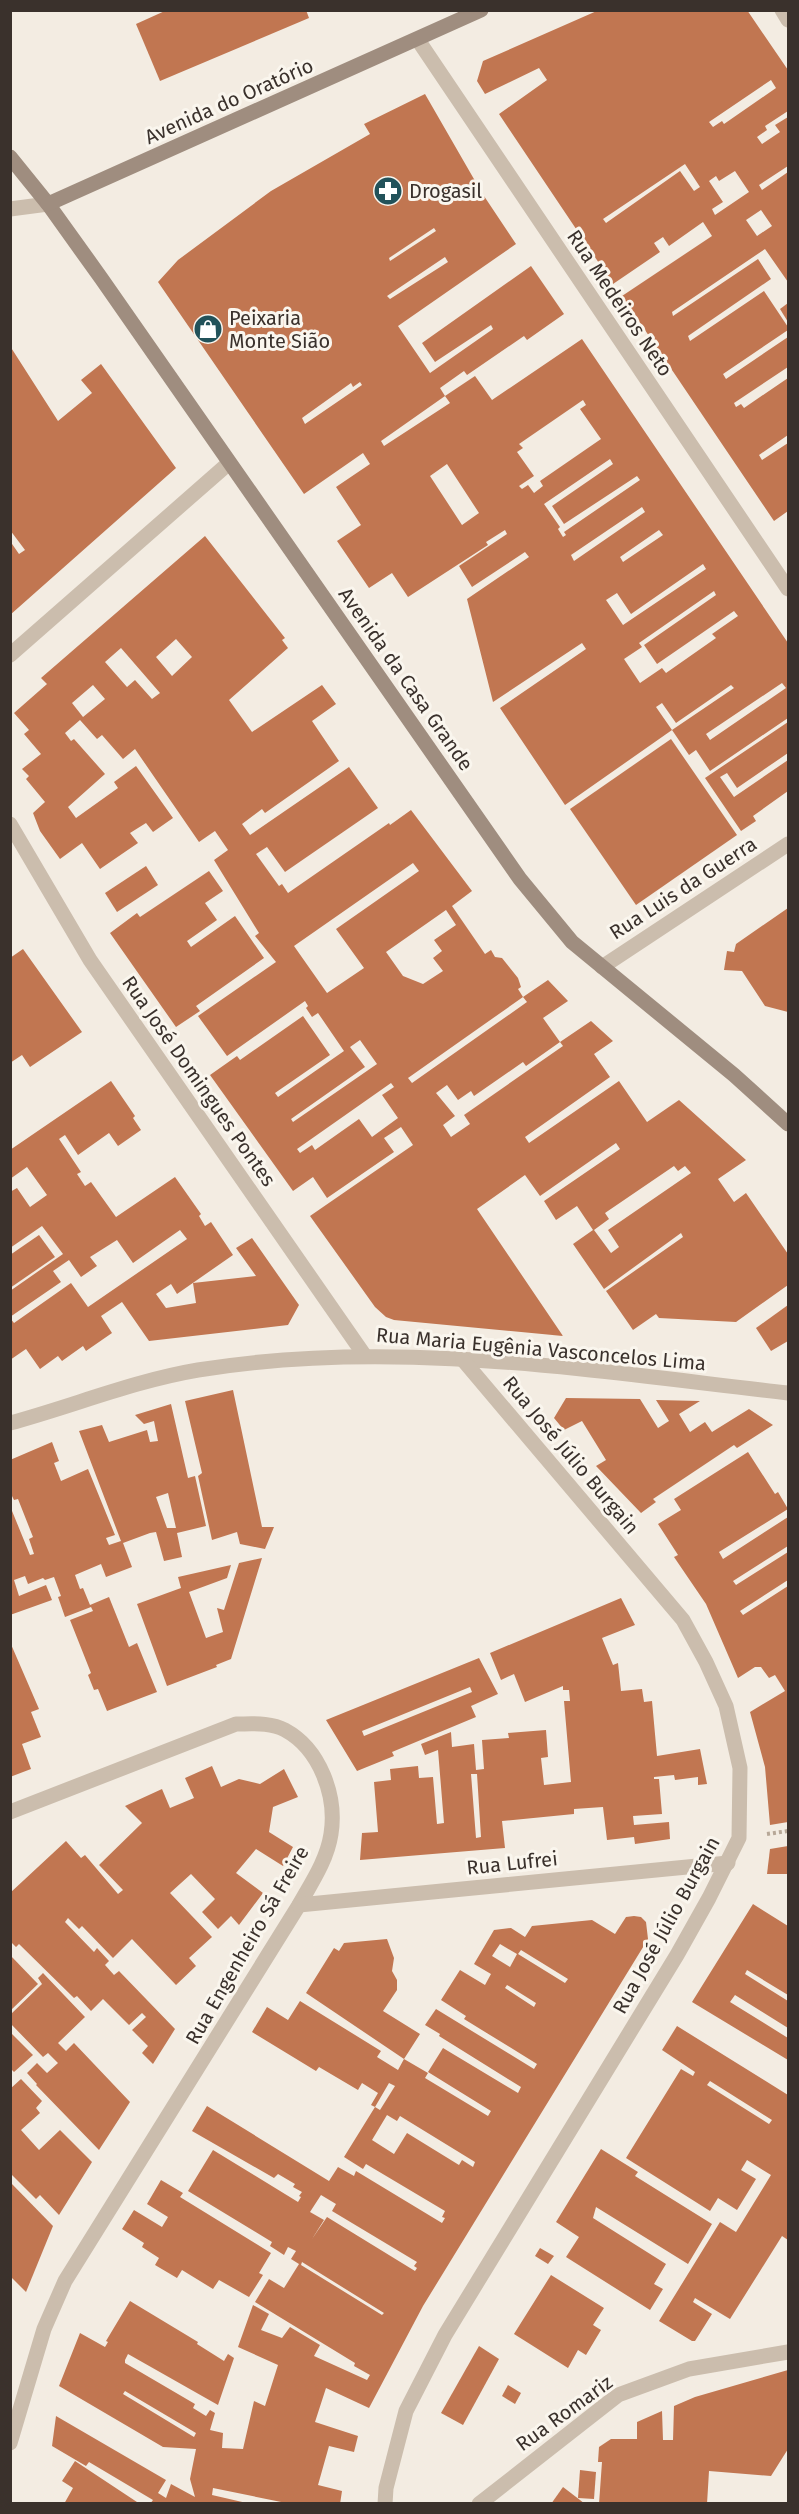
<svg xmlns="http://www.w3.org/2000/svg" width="799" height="2514" viewBox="0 0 799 2514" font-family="'Fira Sans',sans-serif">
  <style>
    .building { fill: #c17651; fill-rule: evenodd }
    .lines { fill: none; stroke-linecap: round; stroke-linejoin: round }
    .path { stroke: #b7a898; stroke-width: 4; stroke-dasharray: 3 3; stroke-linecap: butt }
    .street { stroke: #cbbdad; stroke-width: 15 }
    .secondary { stroke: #9f8d7f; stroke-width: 15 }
    .labels { text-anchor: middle; stroke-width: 6; stroke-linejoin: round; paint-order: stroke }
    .street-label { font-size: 20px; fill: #3a312c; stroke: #faf6ee }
    .poi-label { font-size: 20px; fill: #3a312c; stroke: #faf6ee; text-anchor: start }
  </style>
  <rect width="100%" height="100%" fill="#f3ece2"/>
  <g class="building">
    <path d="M167,10h139l3,8 -149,63 -24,-57z"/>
    <path d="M599,10h148l41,60v41l-23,15 2,4 -10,7 5,7 18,-12 -5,-7 13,-8v49l-29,19 3,5 26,-18v110l-23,-33 -93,63 1,4 85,-57 13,20 -83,57 2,5 74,-50 24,36v3l-65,44 3,5 62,-42v30l-54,36 2,4 5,-3 3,4 44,-30v57l-29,20 3,5 26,-17v68l-14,10 -152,-225 90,-60 -9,-14 -34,24 -6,-9 -9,6 6,9 -47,32 -114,-170 48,-34 -8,-12 -54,26 -8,-13 6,-20zM771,80l5,8 -52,36 -2,-3 -9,6 -4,-5zM685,164l15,23 -6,4 -14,-20 -74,52 -3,-4zM735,171l14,21 -34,23 -3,-6 11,-7 -14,-21 7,-5 3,5zM761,210l11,16 -15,10 -11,-16z"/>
    <path d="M425,94l57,99 34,51 -118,82 32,47 63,-44 -2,-4 -56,37 -13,-19 109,-77 33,48 -37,26 -3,-4 -57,39 -3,-4 -24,17 5,8 -64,45 3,5 66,-43 -5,-7 30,-20 17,24 90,-61 206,304v75l-78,53 -14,-21 -7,5 -17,-25 62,-42 -3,-3 -55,38 -14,-20 -6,4 16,23 -107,75 -65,-97 86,-59 -4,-6 -89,59 -26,-103 62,-42 -4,-5 -53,35 -13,-21 48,-32 -2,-4 -19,12 2,3 -80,52 -16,-24 -23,15 -32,-47 24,-16 -25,-38 34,-23 -7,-11 -59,41 -146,-212 20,-22 93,-69 99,-57 -6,-10zM434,228l2,3 -46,30 -1,-3zM445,257l3,5 -58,37 -3,-3zM360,382l2,3 -57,39 -3,-6 49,-35 2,4zM583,400l3,5 -6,4 21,30 -61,42 3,5 -9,7 -6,-8 -6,4 -3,-3 15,-10 -17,-24 6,-4 -4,-4zM610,459l3,5 -61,42 12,18 73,-48 3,4 -76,52 2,3 -3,2 -5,-8 2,-2 -16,-23zM447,464l32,49 -17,12 -32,-49zM642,507l3,5 -71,49 -3,-6zM659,530l4,5 -40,27 -3,-5zM703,564l3,5 -83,56 -17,-25 11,-7 14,21zM714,591l2,4 -72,50 13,19 77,-53 4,5 -26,18 4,4 -50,35 -4,-5 -22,15 -16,-24 18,-12 -3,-4zM782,683l4,5 -76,52 -4,-6z"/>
    <path d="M788,303v19l-8,-13z"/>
    <path d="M10,346l48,75 34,-28 -11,-13 20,-16 75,104 -166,147v-74l9,13 6,-4 -15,-20z"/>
    <path d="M205,536l80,102 -3,2 6,8 -59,52 23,32 70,-47 14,19 -24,17 27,40 -74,52 -3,-4 -20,15 8,11 99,-68 29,41 -93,64 -18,-25 -11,7 23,32 3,-2 6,9 101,-70 1,2 21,-15 61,81 -20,15 33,48 6,-4 4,7 7,1 16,20 3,9 -3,2 5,8 -115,81 4,5 115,-81 -4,-5 25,-17 20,21 -25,17 17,24 -34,24 -3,-4 -49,34 -3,-5 -13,9 -11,-15 -11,8 19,23 -12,9 8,12 19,-13 -6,-9 99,-69 -3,-4 31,-21 22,20 -19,13 16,23 -85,60 4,6 90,-62 28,41 32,-22 67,60 -28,19 16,23 12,-9 42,61v31l-52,37 -77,-4 -3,-4 -23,16 -27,-39 77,-54 -2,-4 -77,56 -31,-45 20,-14 -16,-24 -21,14 -12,-19 76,-52 -4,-6 -76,53 -15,-21 -48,34 86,127 -169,-16 -8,-3 -11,-10 -65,-91 103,-71 -12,-18 -17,11 10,14 -67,46 -14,-21 -20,14 -83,-116 27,-19 3,4 63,-44 27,39 -55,38 3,4 66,-46 -26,-38 -6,4 -6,-9 2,-2 -3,-5 -78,55 -29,-40 78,-54 -21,-26 4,-3 -45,-73 14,-10 -13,-19 -16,11 -64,-93 -12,10 -21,-24 -5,4 -17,-19 -15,13 6,8 3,-2 31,35 -37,33 8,11 42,-30 -4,-6 22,-16 37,52 -20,14 -7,-9 -16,10 8,10 -38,26 -18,-26 -22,16 -20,-28 -7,-18 12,-11 -19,-23 3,-3 -7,-7 19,-15 -17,-20 5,-4 -15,-17 33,-29 -6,-6zM176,639l16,18 -20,19 -16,-19zM121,648l39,45 -8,6 -17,-19 -8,7 -22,-25zM93,685l12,14 -22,18 -11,-14zM413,863l6,8 -83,58 28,39 -37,25 -33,-47zM446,910l10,15 -22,15 8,11 -9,7 10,13 -20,13 -20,-8 -17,-24zM360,1040l17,24 -84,58 -2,-3 74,-52 -15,-20zM391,1083l3,4 -12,8 16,23 -26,19 -13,-18 -44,31 -3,-5 -12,8 -3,-4zM674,1166l4,5 7,-5 6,7 -83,57 11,17 -8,6 -17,-23 15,-11 -4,-6z"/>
    <path d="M788,722v31l-51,35 -10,-15 -7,4 14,20 54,-37v31l-35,25 3,5 -15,10 -36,-53z"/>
    <path d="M671,739l66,96 -101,70 -66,-96z"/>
    <path d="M146,866l12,19 -41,27 -12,-19z"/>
    <path d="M209,871l14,20 -18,12 12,17 -30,21 4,6 44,-31 29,42 -68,48 4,5 -24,16 -66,-94 27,-20 3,4z"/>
    <path d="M788,908v104l-23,-6 -23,-35 -18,-1 3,-19 7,1 2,-8z"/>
    <path d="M23,949l59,83 -52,35 -8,-12 -12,8v-105z"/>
    <path d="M111,1081l24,35 -2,2 8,12 -23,16 -9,-13 -31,22 -13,-20 -6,4 22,33 -4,2 8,12 6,-4 25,35 59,-40 26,37 -2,2 6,10 6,-4 22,33 -56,39 -6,-10 -15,10 10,14 30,-5 -3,-20 63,-7 -20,-28 16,-10 47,67 -11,20 -139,16 -27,-39 -21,14 11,17 -26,18 -3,-5 -21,15 -4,-5 -18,13 -14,-20 -16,11v-42l4,5 57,-40 17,24 99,-68 -7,-9 -47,33 -16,-23 -27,17 7,9 -16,11 -12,-17 -16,11 8,11 -51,35v-26l53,-37 -21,-28 -32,22v-56l7,-4 13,19 17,-12 -20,-28 -17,12v-29z"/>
    <path d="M39,1235l16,22 -45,31v-33z"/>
    <path d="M788,1305v36l-17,10 -15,-23z"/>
    <path d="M233,1390l29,137h12l-9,22 -25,-5 -3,-12 -25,8 -14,-64 4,-3 -17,-72z"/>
    <path d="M566,1398l74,1 18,29 11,-7 -13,-21 44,1 -21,13 11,18 15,-10 7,10 37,-23 24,16 -36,23 -3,-3 -81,54 3,3 -15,11 -45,-47 10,-6 -24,-39 -18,9 -10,-12z"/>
    <path d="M171,1404l17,74 7,-2 11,50 -29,7 5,24 -18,4 -8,-29 -6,1 -27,10 9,24 -26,10 -5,-13 -26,11 5,14 3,-1 7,17 19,-8 20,50 8,-4 20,49 -50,19 -9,-22 -4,1 -6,-15 3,-2 -21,-53 23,-9 -2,-4 -26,10 -7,-20 3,-1 -7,-19 -9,3 -2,-2 -15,6 -3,-8 -11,4 5,16 27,-11 6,15 -42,15v-109l20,49 4,-1 -5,-15 4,-2 -15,-38 -4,1 -4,-8v-32l42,-18 7,19 -5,2 7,18 27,-12 27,66 -9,3 3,7 12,-4 -42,-110 23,-6 7,17 38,-12 3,12 8,-1 -4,-20 -10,3 -9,-9zM168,1493l8,35h-9l-11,-31z"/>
    <path d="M748,1452l27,42 3,-2 10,17 -69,43 4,7 65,-42v29l-55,35 3,4 52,-33v28l-48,31 3,4 45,-29v236l-18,3 -5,-58 -15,-55 35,-21 -10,-16 -6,3 -8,-11h-6l-17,11 -32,-74 -32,-47 4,-2 -20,-31 23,-14 -7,-11z"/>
    <path d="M262,1558l-31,101 -15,6 1,2 -50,19 -30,-82 44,-16 -3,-11 53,-12 -4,13 -38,14 17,46 17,-6 -6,-24 7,2 15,-47z"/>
    <path d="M621,1598l14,27 -33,13 11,27 5,-2 3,28 21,-2 2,13 8,-1 5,55 43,-7 7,35 -9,1v-8l-23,3 -1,-5 -20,2v2h5l3,35 -29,2 1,9 35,-3 1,17 -35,5 -1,-7 -27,3 -4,-33 -29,2v5l-72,7 3,27 -145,12 2,-27 16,-1 -4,-50 17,-2 -1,-11 28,-3 1,12 14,-1 4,47 7,-1 -6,-73 -13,5 -4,-11 30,-12 1,15 22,-3 2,26 8,-1 -2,-29 27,-2 -1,-5 38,-3 2,27 -7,1 3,27 27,-3 -7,-81h6l-1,-11h-6v-4l-38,16 -11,-28 -13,6 -11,-27zM471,1774h6l4,63 -5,1z"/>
    <path d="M10,1642l29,67 -8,3 10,25 -19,7 9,25 -21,8z"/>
    <path d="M479,1658l19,36 -27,12 5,11 -84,35 2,4 -37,15 -31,-51zM470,1687l2,5 -108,44 -2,-5z"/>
    <path d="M212,1766l9,21 18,-8 21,5 24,-15 14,28 -25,10 -4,25 24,15 -10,19 -27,-17 -20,24 27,20 -24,32 -8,-9 -13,13 -16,-17 13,-13 -24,-25 -21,19 42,44 -23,21 7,8 -20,19 -44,-46 -19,19 -31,-32 -3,3 -11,-11 -3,4 29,30 3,-4 12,13 -4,4 9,10 5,-4 56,58 -22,35 -11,-11 6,-7 -16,-16 14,-13 -4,-4 -13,12 -26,-26 -12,12 -14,-15 -3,2 -55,-54 -3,3 -6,-6v-48l56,-52 15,17 4,-3 33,39 5,-4 -24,-25 43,-42 -17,-17 37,-17 8,19 24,-10 -9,-20z"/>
    <path d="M788,1846v28h-21l3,-25z"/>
    <path d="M753,1904l35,22v69l-41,-25 -2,4 43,27v27l-53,-33 -5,7 58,36v22l-96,-58z"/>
    <path d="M634,1916l7,1 5,5 2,17 -225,367 -54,102 -43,-20 -11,34 43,14 -4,16 -25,-6 -11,39 24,6 -2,13h-49l-78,-16 -1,7 39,9h-101l3,-4 -64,-38 -3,4 -34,-20 4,-30 110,64 -8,13 8,5 5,-14 24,13 -5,-18 6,-30 -33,-2 -104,-61 21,-53 25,14 3,-5 -2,-1 24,-40 68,41 -1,2 27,17 4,-7 6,4 -16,47 -90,-51 -3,6v3l70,41 -2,4 13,8 4,-6 5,3 -5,17 13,3 -1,15 21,1 11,-48 11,5 13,-41 -40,-18 15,-42 16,9 -8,16 21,8 8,-11 30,18 -6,11 53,24 3,-5 -16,-9 1,-3 -100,-61 14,-23 15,9 15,-24 -8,-5 5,-8 -8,-4 -4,8 -14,-9 2,-4 -84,-51 25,-41 85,52 3,-5 -2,-1 3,-4 -9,-5 2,-3 -17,-10 -4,4 -82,-47 15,-25 122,75 9,-14 16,9 2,-5 86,52 3,-5 -3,-1 3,-6 -79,-47 -3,5 -19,-12 31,-50 5,3 15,-24 -6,-3 -14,24 -4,-2 7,-12 -16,-10 -4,7 -39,-23 -3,4 -64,-39 15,-25 21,13 12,-19 81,50 -4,6 21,13 6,-11 24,14 -3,5 63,38 3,-5 -63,-39 15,-24 75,45 3,-6 -82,-51 1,-2 -15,-9 11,-16 98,60 3,-5 -73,-45 2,-3 -25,-16 19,-30 25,15 6,-11 -17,-10 20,-34 17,-2 14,9 7,-11 60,-6 23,14 11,-17zM500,1944l17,10 -7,13 -18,-11zM521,1950l47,29 -3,4 -47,-29zM507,1985l29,18 -2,4 -29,-19zM387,2115l10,6 3,-5 75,46 -2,5 -11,-7 -3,5 -52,-32 -13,21 -22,-14zM321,2195l15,9 -4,7 85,51 -3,4 3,2 -2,3 -88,-54 -15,22 12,-19 -14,-8zM302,2262l82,51 -2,2 -81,-50zM125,2391l71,42 -2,4 -71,-43z"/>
    <path d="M387,1939l7,19 -2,13 5,9v10l-14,21 37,23 -16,25 -98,-66 28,-45 5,3 5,-8z"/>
    <path d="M10,1955l28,29 -28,27z"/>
    <path d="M43,1973l42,44 -27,26 8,8 8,-8 56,59 -31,48 -63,-65 1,-1 -10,-11 10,-10 10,10 11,-10 -10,-10 -5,4 -33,-34v-8l32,-31 -4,-6z"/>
    <path d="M677,2026l111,69v145l-6,-4 -52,83 -35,-21 -2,4 19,12 -17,27h-3l-33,-20 61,-99 16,10 35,-57 -24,-15 -6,10 15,9 -19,31 -19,-12 -8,13 -84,-53 55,-89 12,7 2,-4 -33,-22zM710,2081l62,39 -3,4 -62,-39z"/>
    <path d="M10,2032l23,23 -19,17 -4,-4z"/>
    <path d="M21,2079l21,22 -6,7 4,5 -19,17 18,20 21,-20 32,32 -33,53 -19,-20 -4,4 -26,-26v-84z"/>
    <path d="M601,2149l37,23 -3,4 77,48 -24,40 -92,-57 -3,11 73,46 -12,20 9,5 -13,21 -84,-53 13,-20 -23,-15z"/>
    <path d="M161,2180l22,13 -3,4 91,56 -12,20 4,2 -14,22 -30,-17 -6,9 -31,-19 -5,8 -22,-13 4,-7 -17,-11 2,-4 -22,-14 12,-19 28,17 6,-10 -21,-13z"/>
    <path d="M10,2182l43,44 -27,66 -16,-16z"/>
    <path d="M540,2248l14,8 -6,8 -13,-8z"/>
    <path d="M551,2275l53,33 -11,17 8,5 -15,25 -8,-5 -10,18 -54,-34z"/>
    <path d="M479,2346l20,13 -36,66 -22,-12z"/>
    <path d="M788,2370v79l-17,27 -62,-5 -2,33h-108l3,-42h-4l1,-15 12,-8h26v-17l25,-11 1,29h10l1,-34 21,-9z"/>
    <path d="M508,2385l13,8 -6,11 -13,-8z"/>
    <path d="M75,2461l65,43h-76l9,-16 -11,-7z"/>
    <path d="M580,2470l16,2 -2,27 -16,-1z"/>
    <path d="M563,2487l17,13 5,4h-34z"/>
  </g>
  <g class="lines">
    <path class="path" d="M767,1834l21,-3"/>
    <g class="street">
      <path d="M782,10l6,10"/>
      <path d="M418,40l370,549"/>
      <path d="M10,209l38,-5"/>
      <path d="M10,655l219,-192"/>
      <path d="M10,824l80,136 275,396"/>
      <path d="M602,967l186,-123"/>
      <path d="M10,1423c63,-17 123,-42 188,-53 196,-32 395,1 590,23"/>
      <path d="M10,1812l226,-88c16,0 34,-2 49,6 35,19 52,66 46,104 -4,26 -19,48 -32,71l-234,376 -21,48 -34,114"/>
      <path d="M299,1905l429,-42"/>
      <path d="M385,2504l1,-16 20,-77 39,-76 232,-380 32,-57 30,-60 1,-70 -14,-62 -20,-44 -23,-42 -220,-260"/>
      <path d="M479,2504l139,-109 71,-26 99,-17"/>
    </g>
    <g class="secondary">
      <path d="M10,157l38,47 53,74 419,601 52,63 162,133 54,49"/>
      <path d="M48,204l433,-194"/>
    </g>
  </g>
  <defs>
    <g id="pharmacy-disc" transform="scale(1.5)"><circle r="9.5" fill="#22525a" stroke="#faf6ee"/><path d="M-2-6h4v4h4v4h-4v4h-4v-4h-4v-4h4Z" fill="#fff"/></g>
    <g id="shop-disc" transform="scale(1.5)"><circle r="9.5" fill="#22525a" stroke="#faf6ee"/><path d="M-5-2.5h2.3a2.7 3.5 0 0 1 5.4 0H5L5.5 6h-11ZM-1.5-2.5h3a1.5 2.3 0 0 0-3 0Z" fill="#fff"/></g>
  </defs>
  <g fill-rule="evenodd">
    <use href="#pharmacy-disc" x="388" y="191"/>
    <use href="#shop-disc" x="208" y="329"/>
  </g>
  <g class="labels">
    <g class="street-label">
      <text transform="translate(229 101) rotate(-24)" y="7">Avenida do Oratório</text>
      <text transform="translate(620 303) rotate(56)" y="7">Rua Medeiros Neto</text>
      <text transform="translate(406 679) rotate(55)" y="7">Avenida da Casa Grande</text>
      <text transform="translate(683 888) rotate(-33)" y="7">Rua Luis da Guerra</text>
      <text transform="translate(199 1081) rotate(55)" y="7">Rua José Domingues Pontes</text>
      <text transform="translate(541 1349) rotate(5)" y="7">Rua Maria Eugênia Vasconcelos Lima</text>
      <text transform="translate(571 1455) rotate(50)" y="7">Rua José Júlio Burgain</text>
      <text transform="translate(512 1863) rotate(-6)" y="7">Rua Lufrei</text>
      <text transform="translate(666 1925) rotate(-61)" y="7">Rua José Júlio Burgain</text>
      <text transform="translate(247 1945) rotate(-60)" y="7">Rua Engenheiro Sá Freire</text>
      <text transform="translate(564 2413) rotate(-36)" y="7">Rua Romariz</text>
    </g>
    <g class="poi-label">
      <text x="409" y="198">Drogasil</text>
      <text x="229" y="325">Peixaria<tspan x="229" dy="23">Monte Sião</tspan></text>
    </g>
  </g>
  <rect width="799" height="2514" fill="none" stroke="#3a312c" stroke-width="24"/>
</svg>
